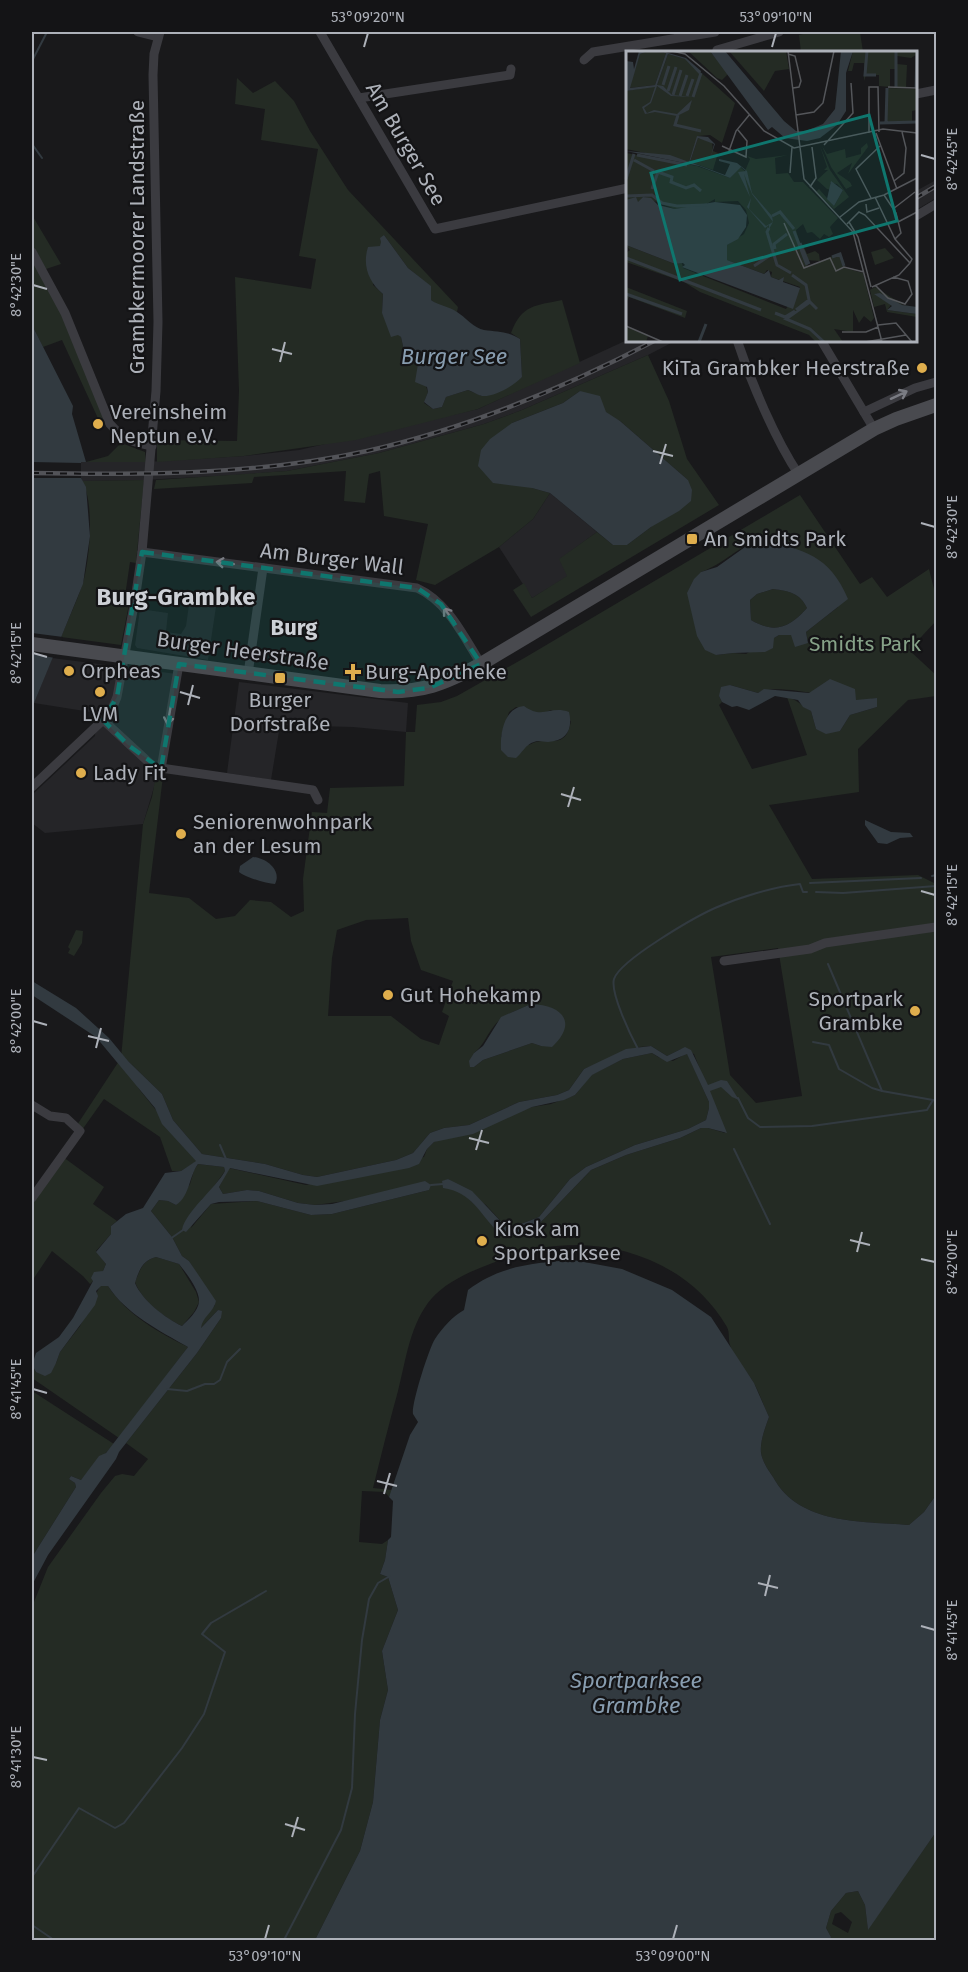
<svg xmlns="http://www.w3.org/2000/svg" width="968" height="1972" viewBox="0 0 968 1972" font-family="'Fira Sans',sans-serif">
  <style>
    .built { fill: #252528 }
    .green { fill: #242b24; fill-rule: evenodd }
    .water { fill: #323a40; fill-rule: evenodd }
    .pier { fill: #19191b }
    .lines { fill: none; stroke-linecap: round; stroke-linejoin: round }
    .stream { stroke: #323a40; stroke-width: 2 }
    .minor { stroke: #3b3b40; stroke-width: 9 }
    .secondary { stroke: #494a4f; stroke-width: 14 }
    .rail-casing { stroke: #525358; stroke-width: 4.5 }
    .rail { stroke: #141416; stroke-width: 2; stroke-dasharray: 7; stroke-linecap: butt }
    .oneway { stroke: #7a7c83 }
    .marked { fill: #0f766e; fill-opacity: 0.2; stroke: #0f766e; stroke-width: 4.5; stroke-dasharray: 12 8; stroke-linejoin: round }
    .ticks { fill: none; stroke: #adb1b9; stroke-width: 2 }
    .poi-dot { fill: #dfae4d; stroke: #141416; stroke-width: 2 }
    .labels { text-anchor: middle; stroke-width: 4.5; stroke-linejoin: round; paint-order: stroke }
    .street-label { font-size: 21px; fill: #adb1b9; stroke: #141416 }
    .poi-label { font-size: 21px; fill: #adb1b9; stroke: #141416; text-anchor: start }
    .park-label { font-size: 21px; fill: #86a288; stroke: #141416 }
    .water-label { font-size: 22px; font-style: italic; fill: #889db0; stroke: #141416 }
    .neighbourhood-label { font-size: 22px; font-weight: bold; fill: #cdd0d6; stroke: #141416 }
    .quarter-label { font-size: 24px; font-weight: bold; fill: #cdd0d6; stroke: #141416 }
    .inset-river { fill: none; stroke: #323a40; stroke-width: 3 }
    .inset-road { fill: none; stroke: #54565a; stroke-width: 1.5 }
    .view { fill: #0f766e; fill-opacity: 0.15; stroke: #0f766e; stroke-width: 3 }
    .inset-edge { fill: none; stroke: #adb1b9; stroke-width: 3 }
    .neatline { fill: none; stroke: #adb1b9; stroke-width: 2 }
    .ticks-label { font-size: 15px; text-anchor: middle; fill: #adb1b9 }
  </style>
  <rect width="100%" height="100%" fill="#19191b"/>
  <g class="built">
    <path d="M936,180v18l-20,12v-19z"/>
    <path d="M627,340l48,1 -27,14 -126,55 -38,14 -105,29 -92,18 -51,4 -92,5 -62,1 -1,-3v-16h65l98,-6 55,-6 179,-41z"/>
    <path d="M550,493l47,39 -37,27 8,17 -36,22 -33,-51 34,-28z"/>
    <path d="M190,597l27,3 -9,60 -71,-12 -2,-3 5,-36 28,4 -2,19 15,2 5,-8z"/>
    <path d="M52,658l125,16 -17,93 -17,57 -98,9 -13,-10v-28l63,-59 2,-23 -63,-10z"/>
    <path d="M239,682l169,21 -2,29 -53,-5 -73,-2 -9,55 -44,-7z"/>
  </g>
  <g class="green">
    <path d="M811,32h49l3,20h-62l-2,-17z"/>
    <path d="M237,78l16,15 22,-12 19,20 16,30 38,59 110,117 -1,5 -19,-7 -7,-5 -1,-14 -22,-18 -24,-33 -11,50 10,9 -1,19 19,24 4,18 13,9 10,28 -4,11 9,6 9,-2 4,-10 22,-7 14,6 40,-19 -2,-38 -9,-6c11,-29 24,-27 51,-33l18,63 -102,46 -122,31 -112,16 -87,6v-22l80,1 2,-50 -4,-114 76,12 5,-30 -17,-3 19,-107 -57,-9 4,-31 -30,-5z"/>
    <path d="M32,215l29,49 -21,7 20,39 47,114 -5,3 -40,-87 -19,7 -11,-22z"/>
    <path d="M648,355l21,46 18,58 32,46 -188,112 -18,-27 11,-7 8,15 35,-22 -8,-17 38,-27 16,13h14l24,-18 37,-47 -68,-59 -10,-5 -30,-25 -17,12 -51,20 20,65 18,5 -17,26 -34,28 -64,38 -19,-5 12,-56 -44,-8 -4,-45 -11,3 -4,29 -21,-2 2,-30 -92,6 -2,6 -98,6 2,-9 131,-9 92,-18 105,-29 38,-14z"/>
    <path d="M121,443l24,9 1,10h-60l22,-6z"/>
    <path d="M144,480l-8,83 -6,-1 -6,41 5,1 -8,41 -60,-8c7,-17 15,-34 21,-51 8,-24 13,-84 0,-105z"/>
    <path d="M800,495l60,89 12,-7 15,20 42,-28 7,28v24l-27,29 27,25v21l-28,4 -50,49 1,43 -90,13 43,74 106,-4 18,9v611l-12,17 -15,13c-48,-4 -110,0 -136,-48 -4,-6 -9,-13 -11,-20 -4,-11 3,-29 7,-40 -6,-12 -10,-26 -17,-37 -7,-11 -19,-23 -22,-35 -2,-6 0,-12 -3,-18 -42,-73 -138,-99 -215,-71 -26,9 -61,21 -80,42 -22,25 -26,62 -34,93 -9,32 -17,65 -25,97l19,2 -3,7 -4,-5 -23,-1 -3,51 23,2 6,-4 -3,20 -5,14 8,3 10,33 -16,41 6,39 -8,30 -7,82 -13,49 -45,89h-283v-333l16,-40 53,-74 14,-17 7,-2 12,2 14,-17 -22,-16 71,-90 24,-35 -3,-8 -17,18v-6l14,-17 -26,-44 -7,-5 -10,-19 -21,-26 8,-11 9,1 8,4 14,-21 4,-14 4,-6 26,3 1,4 -18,25 -5,3 -11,29 20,-24 46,-3 54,14 21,-1 97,-24 -114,15 -17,-2 -39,-12 -12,-1 -24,4 -4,-7 10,-19 77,17 118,-28 3,-8 7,-7 98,-35 19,-3 24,-9 16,-20 32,-16 29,-6 6,4 15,4 14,-8 22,49v6l-3,12 -18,9 -53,16 -49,22 -16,12 -31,38 -31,12 -22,-24 -38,-26 -6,3 22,12 12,12 37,29 19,-6 6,-4 53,-55 35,-15 54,-17 21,-10h7l17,5 -31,-79 -13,-5 -14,7 -16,-10 -12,1 -55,22 -15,21 -12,5 -38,7 -50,23 -25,3 -14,5 -17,20 -17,7 -79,17 -14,-2 -38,-11 -63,-10 -29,-34 -11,-26 -34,-33 11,28 58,72 -16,10h-9l-12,-34 -56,-38 -22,31 -5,-5 44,-67 22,-234 9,-27 4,-22 7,1 -14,117 40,5 27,21 19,-3 15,-16 21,2 20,15 13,-6 -1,-32 9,-67 15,1 3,-25 74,-2 2,-54h9l2,-27 24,-3 16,-6 69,-39zM761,539l9,3 68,65 -32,25 2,11 -17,-8h-12l-33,19 -13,-1 -17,2 -15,-83c23,-8 37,-26 60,-33zM730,685l28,8c16,-11 74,5 95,7 8,1 16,-1 24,-2v9l-27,8 -10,16 -24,-2 -5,-18c-9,-5 -13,-11 -24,-14l20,58 -55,14 -33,-64 3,-3 -3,-6zM516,707l25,7 10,-4 20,11c-6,32 -23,13 -42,24l-28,-8 8,-25zM408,918l3,23 10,29 32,11 -11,31 7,4 -10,29 -18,-6 -30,-23h-63l4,-58 5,-28 29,-10zM778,948l24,148 -46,7 -26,-28 -19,-118zM531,1004l10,42 -9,-3 -49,17 -9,7v-14c10,-8 12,-17 20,-27 9,-12 25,-16 37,-22z"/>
    <path d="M773,589c16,2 27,4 34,19 -18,20 -32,26 -56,12l-1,-20 7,-6z"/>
    <path d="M76,930l7,1 -1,12 -8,13 -6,-3 2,-4 -2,-2z"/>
    <path d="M63,1157l41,30 -11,17 24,17 -6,5v8l-15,17 10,13 -3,7 -13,13 -7,-8 -31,-25 -20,30v-79z"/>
    <path d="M156,1257l23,7 17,28 3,10 -5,10 -12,14c-17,-8 -40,-25 -47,-44 5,-12 8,-22 21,-25z"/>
    <path d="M100,1286h8c18,28 51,47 80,61l-69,91 -87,-60v-13l4,7 20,-9 4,-11 20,-26z"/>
    <path d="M32,1391l82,53 -33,36 -10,-4 -2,3 6,4 1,4 -44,70z"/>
    <path d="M936,1832v108h-106l1,-3 -5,-9 5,-17 15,-18 12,-2 7,14 3,24zM841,1912l11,10 -4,11 -16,-9 3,-10z"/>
  </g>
  <g class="water">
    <path d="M384,235l24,33 23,18v14c8,6 18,6 26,12 7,4 18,17 27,18 13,2 24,1 36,9l2,38c-9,9 -27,20 -40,19 -5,-1 -10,-5 -14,-6l-22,7 -4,10 -9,2 -9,-7 4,-10 -1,-5 -12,-5 3,-18 -13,-9 -4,-18 -3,-2 -7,2 -9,-24 1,-19c-14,-12 -21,-28 -15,-47l12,-1 1,-4 -1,-4z"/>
    <path d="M32,325l41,81 -1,8 14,48h-5v16l5,9 4,49 -7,48 -51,124z"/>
    <path d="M580,391l20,5 6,16 14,9 68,59 4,10 -1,11 -12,10 -28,16 -24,18h-14l-63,-52 -18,-5 -39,-5 -15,-17 3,-16 9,-11 22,-16 51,-20z"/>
    <path d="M761,539c43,12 68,15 87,60l-42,33 2,11 -13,4 -4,-12h-12l-5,3 -1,10 -8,4 -32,1 -17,2 -11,-5 -8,-14 -10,-43 7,-14 7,-7 16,-5 35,-25zM773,589c16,2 27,4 34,19 -18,20 -32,26 -56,12l-1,-20 7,-6z"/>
    <path d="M830,679l25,10 1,11 21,-2v9l-27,8 -10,16 -14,3 -10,-5 -5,-18 -8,-4 -5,-7 -23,-4 -26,14 -12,-4 -5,1 -10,-5 -3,-6 2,-9 9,-2 28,8 6,-4 45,4z"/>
    <path d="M524,706c19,14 26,-1 45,6 4,17 -2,29 -21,30 -5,0 -10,-2 -14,0 -8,2 -12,11 -18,16l-8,-1 -7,-7c-1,-17 3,-42 23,-44z"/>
    <path d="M865,820l26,12 19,1 3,4 -13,1 -13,6 -9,-1 -13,-18z"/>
    <path d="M253,857c13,1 29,13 22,27 -8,0 -30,-7 -36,-12l1,-6z"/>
    <path d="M32,981l44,27 33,30 19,23 34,33 11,26 29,34 63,10 38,11 14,2 79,-17 17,-7 17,-20 14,-5 25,-3 50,-23 38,-7 12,-5 15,-21 42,-20 25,-3 16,10 18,-9 6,3 17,35 13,-5 6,1 12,19 -7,-3 -11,-10 -11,4 17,42 -19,-5h-7l-21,10 -54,17 -35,15 -53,55c-10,7 -30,16 -40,7 -19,-19 -26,-40 -55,-44l-1,-7 6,-2 24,12 36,38 31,-12 31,-38 16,-12 49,-22 53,-16 18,-9 3,-12v-6l-22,-48 -20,8 -15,-9 -29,6 -31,16 -17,20 -11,5 -32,7 -59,27 -39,8 -7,7 -8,15 -10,4 -92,18 -87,-18 -11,19 4,7 24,-4 12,1 39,12 17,2 17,-1 93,-23 6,4 -2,5 -97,24 -21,1 -54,-14 -38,1 -8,2 -25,28 -4,-2c3,-18 33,-41 43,-59l-1,-4 -26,-3c-9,12 -8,32 -22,41l-8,-4 -9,-1 -8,11 21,26 10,19 7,5 27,40c-2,11 -14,16 -15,27l17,-18 4,1 -1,7 -24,35 -78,99 -3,7 -68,96 -16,30v-28l44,-70 -1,-4 -6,-4 2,-3 10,4 18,-24 7,-3 82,-106c-28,-16 -62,-33 -80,-61h-7l-5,5 2,5 -3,9 -35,47 -4,11 -5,10 -6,3 -9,-4 -4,-7 4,-12 23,-16 14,-19 20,-37 -2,-3 3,-6 9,-1 3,-7 -10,-12 15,-18v-8l15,-12 17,-6 22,-35 16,-2 15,-10 -34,-37 -7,-16 -59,-71 -64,-42zM156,1257l23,7c7,9 21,26 20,38 -1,9 -11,18 -17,24 -17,-8 -40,-26 -47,-43 4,-13 8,-23 21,-26z"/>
    <path d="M531,1004c32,1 47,19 21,43l-11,-1 -9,-3 -49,17 -9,7h-4l-1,-6 5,-8 9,-7 18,-29z"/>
    <path d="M573,1260l49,9 50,21 39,27 43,66 15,34c-4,11 -11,29 -7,40 2,7 7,14 11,20 26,48 88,44 136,48l15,-13 12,-17v337l-68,98 -3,-25 -7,-14 -12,2 -15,18 -5,17 5,9 -1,3h-515l45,-89 13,-49 7,-82 8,-30 -6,-39 16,-41 -10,-33 -8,-3 5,-14 3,-20 3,-3 2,-36 -4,-4 21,-62 8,-13c-1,-2 -4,-6 -5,-8 -2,-9 16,-66 22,-75 8,-12 17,-22 29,-29l4,-20c33,-25 66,-27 105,-30z"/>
  </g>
  <g class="pier">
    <path d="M32,462l49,1v15h-49z"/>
    <path d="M32,633l31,4 -8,21 -23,-4z"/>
  </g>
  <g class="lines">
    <g class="stream">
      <path d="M32,61l15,-29"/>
      <path d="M32,144l10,14"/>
      <path d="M932,876l4,-1"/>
      <path d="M810,883l111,-5"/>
      <path d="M816,892l27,1 93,-7"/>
      <path d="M828,964l54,127 51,9"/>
      <path d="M813,1042l16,3 10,24 33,19 10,3"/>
      <path d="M638,1049c-7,-13 -28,-56 -24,-70 6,-19 81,-62 101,-71 25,-11 58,-21 85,-24l3,8h4"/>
      <path d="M738,1098l10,20 12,9 52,-1 115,-16 6,-10 3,1"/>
      <path d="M220,1145l6,14"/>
      <path d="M734,1149l36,75"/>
      <path d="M431,1185l12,-1"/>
      <path d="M170,1239l13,-9"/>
      <path d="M167,1389l20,2 18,-7h9l6,-4 7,-18 13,-13"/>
      <path d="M32,1877l47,-69 36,20 9,-5 58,-75 22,-34 21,-62 -23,-18 9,-11 55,-32"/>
      <path d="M32,1925l22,15"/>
      <path d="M284,1940l57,-110 11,-42 3,-74 7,-74 7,-41 9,-16 12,-7"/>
    </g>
    <g class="minor">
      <path d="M138,32l20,5"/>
      <path d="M320,32l115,197 193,-41"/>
      <path d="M717,50l62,-18"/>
      <path d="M584,60l9,-8 122,-20"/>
      <path d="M916,94l20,-4"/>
      <path d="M359,98l151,-23 1,-6"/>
      <path d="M916,216l20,-12"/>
      <path d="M32,252l33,61 45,111c14,16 22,18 42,22"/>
      <path d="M737,340c14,42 38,99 62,135"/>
      <path d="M821,340l53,89"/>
      <path d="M864,412l51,-24 21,-6"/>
      <path d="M142,552l275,36c31,14 47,49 64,76"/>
      <path d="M248,674l15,-106"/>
      <path d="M103,720l51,47 159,23 5,10"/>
      <path d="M161,769l18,-105"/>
      <path d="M32,787l71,-67 9,-11 5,-12 18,-97 7,-48 14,-161 2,-69 -5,-247 1,-21 6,-22"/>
      <path d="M724,961l86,-12 15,-6 111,-16"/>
      <path d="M32,1105l18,11 16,2 14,13 -48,67"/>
    </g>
    <path class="secondary" d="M32,644l348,47c42,2 65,-7 101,-27l393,-235 22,-10 40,-14"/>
    <g class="rail-casing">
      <g id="rail">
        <path d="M916,198l20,-12"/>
        <path d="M32,473c112,2 225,2 335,-22 102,-23 197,-63 289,-111"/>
      </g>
    </g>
    <use href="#rail" class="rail"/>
  </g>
  <defs><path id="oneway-shaft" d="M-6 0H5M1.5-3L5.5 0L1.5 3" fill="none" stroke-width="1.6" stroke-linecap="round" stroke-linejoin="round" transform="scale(1.5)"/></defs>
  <g class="oneway">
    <use href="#oneway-shaft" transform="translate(899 395) rotate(-25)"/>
    <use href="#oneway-shaft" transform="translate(225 563) rotate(-173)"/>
    <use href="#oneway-shaft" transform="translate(449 615) rotate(-126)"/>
    <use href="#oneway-shaft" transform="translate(169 716) rotate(100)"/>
  </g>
  <path class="marked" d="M142,552l275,36 24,16 40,60 -52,24 -31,4 -219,-28 -18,105 -33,-24 -25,-25 14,-23z"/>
  <path class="ticks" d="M364,47l4,-14M772,47l4,-14M921,155l14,4M33,285l14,4M272,349l20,5M280,362l5,-20M653,451l20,5M660,464l6,-20M921,523l14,4M33,653l14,4M180,692l20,6M188,705l5,-20M561,794l20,6M568,807l6,-20M921,891l14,4M33,1021l14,4M88,1036l21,5M96,1048l5,-20M469,1138l20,5M476,1150l6,-20M850,1240l20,5M857,1252l5,-20M921,1259l14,3M33,1389l14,4M377,1481l20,5M384,1494l6,-21M758,1583l20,5M765,1596l5,-21M921,1626l14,4M33,1757l14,3M285,1824l20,6M292,1837l6,-20M265,1939l4,-14M673,1939l4,-14"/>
  <g class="poi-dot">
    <circle cx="922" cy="368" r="6"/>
    <circle cx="98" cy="424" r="6"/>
    <rect x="686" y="533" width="12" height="12" rx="3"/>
    <circle cx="69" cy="671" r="6"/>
    <path d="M350 663h6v6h6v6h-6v6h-6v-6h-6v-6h6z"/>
    <rect x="274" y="672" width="12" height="12" rx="3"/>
    <circle cx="100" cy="692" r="6"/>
    <circle cx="81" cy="773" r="6"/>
    <circle cx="181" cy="834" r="6"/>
    <circle cx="388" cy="995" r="6"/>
    <circle cx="915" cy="1011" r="6"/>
    <circle cx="482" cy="1241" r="6"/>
  </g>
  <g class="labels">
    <g class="street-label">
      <text transform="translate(406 144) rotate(60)" y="7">Am Burger See</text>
      <text transform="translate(137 237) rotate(-90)" y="7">Grambkermoorer Landstraße</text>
      <text transform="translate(332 559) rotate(7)" y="7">Am Burger Wall</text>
      <text transform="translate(243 651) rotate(8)" y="7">Burger Heerstraße</text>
    </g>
    <g class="poi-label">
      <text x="910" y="375" text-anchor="end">KiTa Grambker Heerstraße</text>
      <text x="110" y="419">Vereinsheim<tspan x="110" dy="24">Neptun e.V.</tspan></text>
      <text x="704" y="546">An Smidts Park</text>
      <text x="81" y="678">Orpheas</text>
      <text x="365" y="679">Burg-Apotheke</text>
      <text x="280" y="707" text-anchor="middle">Burger<tspan x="280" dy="24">Dorfstraße</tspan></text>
      <text x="100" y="721" text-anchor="middle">LVM</text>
      <text x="93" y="780">Lady Fit</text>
      <text x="193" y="829">Seniorenwohnpark<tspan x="193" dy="24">an der Lesum</tspan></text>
      <text x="400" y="1002">Gut Hohekamp</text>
      <text x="903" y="1006" text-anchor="end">Sportpark<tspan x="903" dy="24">Grambke</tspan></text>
      <text x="494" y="1236">Kiosk am<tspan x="494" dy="24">Sportparksee</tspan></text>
    </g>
    <g class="park-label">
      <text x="865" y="651">Smidts Park</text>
    </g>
    <g class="water-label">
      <text x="454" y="364">Burger See</text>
      <text x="636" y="1688">Sportparksee<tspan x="636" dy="25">Grambke</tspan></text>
    </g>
    <g class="neighbourhood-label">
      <text x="294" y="635">Burg</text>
    </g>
    <g class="quarter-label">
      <text x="176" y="605">Burg-Grambke</text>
    </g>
  </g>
  <g transform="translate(626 51)">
    <rect width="291" height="291" fill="#19191b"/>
    <path d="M22,0l18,2 -11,32 -26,3 11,-34zM62,0h22l18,23 -6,6 -5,-2zM103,0h57l3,18 -14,2 -11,20zM227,0h64v37l-1,-33 -5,3 -14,-2v8l10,1 -1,22h-10v-18h-6v18l-11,-1v-11h-13l-2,6v-18h-10l-2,8h-4zM42,3l18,5 49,44 -13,40 -12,-8 -12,1 -9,26 -63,-13v-58l31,-5 8,4 -8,-5zM261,37l30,1v21l-5,1v11l-26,1zM72,87l14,4 1,9 5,2 -5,17 -23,-8zM241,92l1,4 -20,27 4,-11 -15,10 13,9 2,4 -6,3 -15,-22 -9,-21 5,8 18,-5 1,9 15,-4v-6zM194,95l10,24 19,27 -15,12 -18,-17 3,-3 15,17 9,-16 -6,-6 -7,-1 1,7 -4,-1 -10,-9 11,-10h-4l3,-3zM0,102l71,13 33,12 10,-11 5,4 5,-12 -3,-3 9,3 32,-4 -13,3 1,16 12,-1 6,9h9l35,36 -8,9 3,7 -4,3 -5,-3 -4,5 -8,-7 -5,1 -4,-9 -7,6 8,26v-9l3,7 8,-3 4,3 1,7 -14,-1 2,7 31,-14 6,15 18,5 11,45 -3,4 -7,-6 -5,7 -6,-13v22l-19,-3 9,13h-27l-7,-7 -109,-43 -16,-10 -58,-20v-9l4,-3 -4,-5 49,19 7,-1 1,5 103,41 14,-22 -29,-10 1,-5 -5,-2 -3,4 -37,-14v-15l17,-11 5,-11 -3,-13 -8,-9 -23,1v-3l-12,7 -28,3 -32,-12 -4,6 -13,-3zM259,197l9,10 -19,7 -4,-13zM0,236l61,24 -2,7 -56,-21 -3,6zM249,236l30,19 12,1 -15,-2 -27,-12 16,12 -4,5 30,4v3l-30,-5 -2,-8 -11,3 -4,-17zM0,276l22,9 -2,6h-20z" fill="#242b24"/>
    <path d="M13,0h9l-8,3 -10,34 25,-3 11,-32 -5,-2 25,7 15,13 -1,4 -15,-16 -17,-5 -11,31 6,1 9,9 22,2 -23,-1 -14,-10 -6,17 -7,5 3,5 7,-3 23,4 15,-14 -3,10 -12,6 -22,-4 -10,2 -3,-7 8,-5 5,-15 -29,4v-30l7,1 1,7zM84,0h15l59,70 12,10h10l17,-7 12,-15 6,-58h12l-7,22v38l-9,14 -17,13 -13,3 -22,-3 -13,-11 -4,3zM71,85l11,1 7,7 -4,12 3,-12 -16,-6 -8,24 35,13 5,-11 -11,-3v-2l18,4 10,8 20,-35 -20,35 5,22 20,23 1,6 -4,7v-4l-4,3 -18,-21 4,-9 -2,11 17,17 7,-4 -21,-28 -8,-20 6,23 -12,-25 8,-1 -5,-4 -11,11 -31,-12 -73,-15 44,4 19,7zM205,130l12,9 -9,16 -7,-7zM10,146l2,5 5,-5 8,1 7,7 17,4 40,-7 25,3 7,10 -1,12 -8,12 -11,6v15l37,14 5,-4 2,7 8,3 5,-3 -1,5 17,6 -7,21 -111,-42 3,-2 -2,-2 -8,1 -49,-19v-45zM254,242l22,12 15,2v7l-30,-4 5,-4 -18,-12z" fill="#323a40"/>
    <path class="inset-river" d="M241,0l-2,24h11M37,34l6,-19M270,36v-36M290,37l1,-37M42,40l8,-24M47,44l8,-25M54,45l7,-21M61,45l6,-17M67,46l8,-24M52,64l-3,10 26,6M254,72l37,-1M260,72l1,-35M11,104l50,10M8,109l20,11M0,128l8,-25M26,138l6,-17 14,5 -1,5 15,6 8,-3 7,6M0,145l26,-1 10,8 15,3 30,-1M146,165l8,-4 14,17M143,177l-2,4 10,33 14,8M168,180l13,34M174,192l9,21M149,198l-1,-5 13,-10M206,206l8,-3 4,12M0,207l135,52M128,215l18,-12M166,224l14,10 3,15 -13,10M0,243l56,20M191,258l-7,-7 -24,17 24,10 14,13M149,262l10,4 10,-6M73,291l7,-18"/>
    <path class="inset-road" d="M46,0l13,3 39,32 40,45 30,17 89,-19 34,4M162,0l16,128 49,53 29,110M162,3l7,2 6,25 -2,6 -6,1M262,36l29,1M170,64l18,-3 9,-9 11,-52M243,82v-46h9l1,45M250,82l21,56M198,94l29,-32 -2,-30M96,95l24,11 1,-16 -9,-11M103,100l7,-20 14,-17M164,122l2,-26M268,130l10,-8 2,-25 -4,-16M184,136l6,-9 -4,-31M258,144l12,18 5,20 -6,6M249,146l20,42 17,20 -2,4M245,147l-15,-29 24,-23M240,153l1,8 12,-4M267,158l22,-17M214,166l19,-15 25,-7 33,-17M223,171l9,15 13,50M272,171l19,-10M158,172l20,45 26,-10 6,13 8,-4 20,5M221,173l12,-12 6,3 45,48M249,234l13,13 17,6 7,-10 -4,-13 -15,-4M246,236l27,-12 11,-12M252,274l18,-2 16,19M0,275l37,16M216,281h24l12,-5M239,291l41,-7"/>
    <path class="view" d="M243,64l28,106 -217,59 -29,-107z"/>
    <rect width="291" height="291" class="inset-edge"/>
  </g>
  <rect width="968" height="1972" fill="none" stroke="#141416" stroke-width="66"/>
  <rect x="33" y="33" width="902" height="1906" class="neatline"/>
  <g class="ticks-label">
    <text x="368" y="22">53°09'20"N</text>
    <text x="776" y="22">53°09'10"N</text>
    <text transform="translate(952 159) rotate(-90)" y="5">8°42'45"E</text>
    <text transform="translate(16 285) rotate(-90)" y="5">8°42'30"E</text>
    <text transform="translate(952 527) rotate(-90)" y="5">8°42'30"E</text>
    <text transform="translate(16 653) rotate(-90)" y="5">8°42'15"E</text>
    <text transform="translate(952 895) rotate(-90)" y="5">8°42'15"E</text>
    <text transform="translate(16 1021) rotate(-90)" y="5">8°42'00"E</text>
    <text transform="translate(952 1262) rotate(-90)" y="5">8°42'00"E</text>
    <text transform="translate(16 1389) rotate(-90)" y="5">8°41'45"E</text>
    <text transform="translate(952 1630) rotate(-90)" y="5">8°41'45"E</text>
    <text transform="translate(16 1757) rotate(-90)" y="5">8°41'30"E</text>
    <text x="265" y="1961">53°09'10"N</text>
    <text x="673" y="1961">53°09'00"N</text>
  </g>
</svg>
